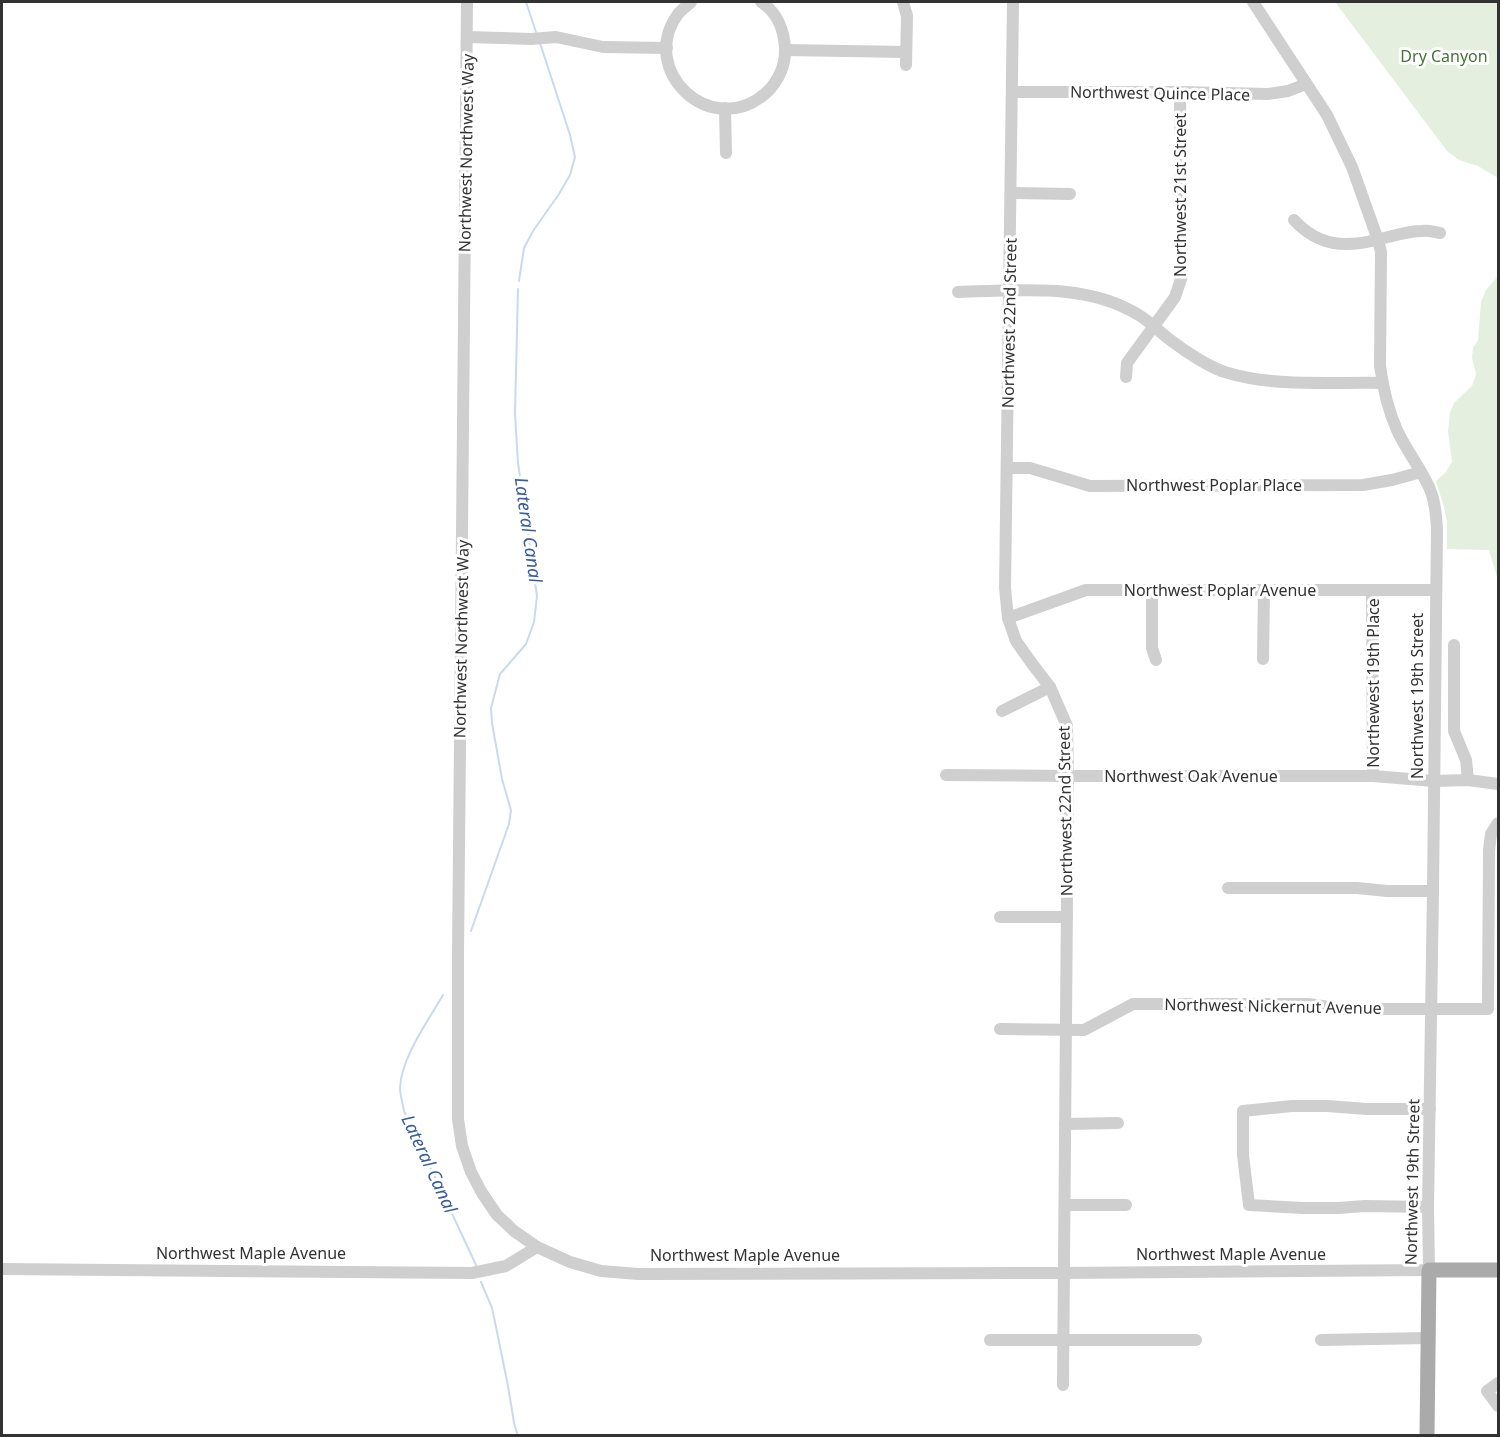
<svg xmlns="http://www.w3.org/2000/svg" width="1500" height="1437" viewBox="0 0 1500 1437" font-family="'Noto Sans',sans-serif">
  <style>
    .green { fill: #e4efdf }
    .lines { fill: none; stroke-linecap: round; stroke-linejoin: round }
    .stream { stroke: #cbd9f0; stroke-width: 2 }
    .minor { stroke: #cfcfcf; stroke-width: 12 }
    .major { stroke: #aaa; stroke-width: 15 }
    .labels { text-anchor: middle; stroke-width: 6; stroke-linejoin: round; paint-order: stroke }
    .park-label { font-size: 16px; fill: #47733a; stroke: #fff }
    .street-label { font-size: 16px; fill: #323232; stroke: #fff }
    .water-label { font-size: 18px; font-style: italic; fill: #375d9d; stroke: #fff }
  </style>
  <rect width="100%" height="100%" fill="#fff"/>
  <g class="green">
    <path d="M1335,2h163v176l-20,-12 -19,-6 -12,-9z"/>
    <path d="M1498,276v304l-9,-30 -42,-1v-27l-3,-15 -8,-26 9,-8 7,-11 -4,-31 2,-18 4,-10 18,-17 4,-12 -4,-16 1,-10 5,-8 3,-38 5,-12z"/>
  </g>
  <g class="lines">
    <g class="stream">
      <path d="M526,2l10,30"/>
      <path d="M519,281l5,-33 9,-17 26,-37 11,-19 5,-18 -5,-22 -30,-92"/>
      <path d="M471,931l38,-107 2,-14 -9,-31 -10,-56 -1,-15 9,-34 26,-30 8,-22 3,-26 -19,-133 -3,-49 3,-125"/>
      <path d="M443,995c-15,26 -42,63 -43,93 0,7 3,16 4,23l72,154"/>
      <path d="M481,1282l11,26 4,19 12,59 6,37 4,13"/>
    </g>
    <g class="minor">
      <path d="M467,2l-9,952v165l4,27 9,26 11,21 15,22 17,16 23,16 33,15 31,9 37,3 426,-1 365,-3 -1,-63 5,-316 4,-362c-1,-14 -2,-29 -8,-42 -9,-20 -23,-37 -32,-57 -9,-20 -14,-42 -17,-64l1,-114 -3,-12 -26,-73 -25,-52 -74,-113"/>
      <path d="M691,2c-4,4 -10,8 -13,12 -41,56 33,127 88,79 12,-11 20,-28 19,-45 -1,-18 -8,-36 -24,-46"/>
      <path d="M903,2l4,14 -1,49"/>
      <path d="M1013,2l-8,586 3,30 8,23 17,24 17,22 17,39 1,50 -5,609"/>
      <path d="M467,37l64,2 25,-2 47,10 64,1"/>
      <path d="M785,50l121,2"/>
      <path d="M1012,92h168l88,2 20,-3 18,-7"/>
      <path d="M725,108l1,45"/>
      <path d="M1011,193l59,1"/>
      <path d="M1294,220c25,27 52,28 86,19 14,-3 27,-8 42,-8 6,-1 12,1 18,2"/>
      <path d="M958,292c59,-1 126,-10 179,22 13,7 23,19 36,28 13,10 39,27 55,31 47,14 105,9 154,10"/>
      <path d="M1126,377l1,-14 48,-66 7,-21 -2,-184"/>
      <path d="M1007,468h23l60,18 273,-1 29,-5 29,-8"/>
      <path d="M1152,590v58l4,12"/>
      <path d="M1372,590l1,186"/>
      <path d="M1008,618l78,-28h350"/>
      <path d="M1454,645v86l12,29 2,20"/>
      <path d="M1263,659l1,-69"/>
      <path d="M1002,711l48,-24"/>
      <path d="M946,775l122,1h305l61,5 34,-1 30,4"/>
      <path d="M1228,888h129l30,3h46"/>
      <path d="M1000,917h67"/>
      <path d="M1000,1029l84,1 49,-26h175l35,5h145l1,-159 2,-16 7,-11"/>
      <path d="M1065,1124l53,-1"/>
      <path d="M1065,1205h61"/>
      <path d="M1428,1207l-63,-1 -27,2h-35l-54,-3 -6,-50v-44l49,-5h35l40,3h63"/>
      <path d="M2,1269l470,4 34,-7 31,-19"/>
      <path d="M990,1340h206"/>
      <path d="M1321,1340l106,-2"/>
      <path d="M1498,1383l-11,8 11,15"/>
    </g>
    <path class="major" d="M1427,1436l2,-166h69"/>
  </g>
  <g class="labels">
    <g class="park-label">
      <text x="1444" y="62">Dry Canyon</text>
    </g>
    <g class="street-label">
      <text transform="translate(1160 93) rotate(1)" y="6">Northwest Quince Place</text>
      <text transform="translate(466 153) rotate(-89)" y="6">Northwest Northwest Way</text>
      <text transform="translate(1180 195) rotate(-90)" y="6">Northwest 21st Street</text>
      <text transform="translate(1009 323) rotate(-89)" y="6">Northwest 22nd Street</text>
      <text x="1214" y="491">Northwest Poplar Place</text>
      <text x="1220" y="596">Northwest Poplar Avenue</text>
      <text transform="translate(461 639) rotate(-89)" y="6">Northwest Northwest Way</text>
      <text transform="translate(1373 683) rotate(-90)" y="6">Northewest 19th Place</text>
      <text transform="translate(1417 696) rotate(-90)" y="6">Northwest 19th Street</text>
      <text x="1191" y="782">Northwest Oak Avenue</text>
      <text transform="translate(1065 811) rotate(-91)" y="6">Northwest 22nd Street</text>
      <text transform="translate(1273 1006) rotate(1)" y="6">Northwest Nickernut Avenue</text>
      <text transform="translate(1412 1182) rotate(-89)" y="6">Northwest 19th Street</text>
      <text x="251" y="1259">Northwest Maple Avenue</text>
      <text x="1231" y="1260">Northwest Maple Avenue</text>
      <text x="745" y="1261">Northwest Maple Avenue</text>
    </g>
    <g class="water-label">
      <text transform="translate(528 530) rotate(82)" y="6">Lateral Canal</text>
      <text transform="translate(429 1164) rotate(65)" y="6">Lateral Canal</text>
    </g>
  </g>
  <rect width="1500" height="1437" fill="none" stroke="#323232" stroke-width="6"/>
</svg>
